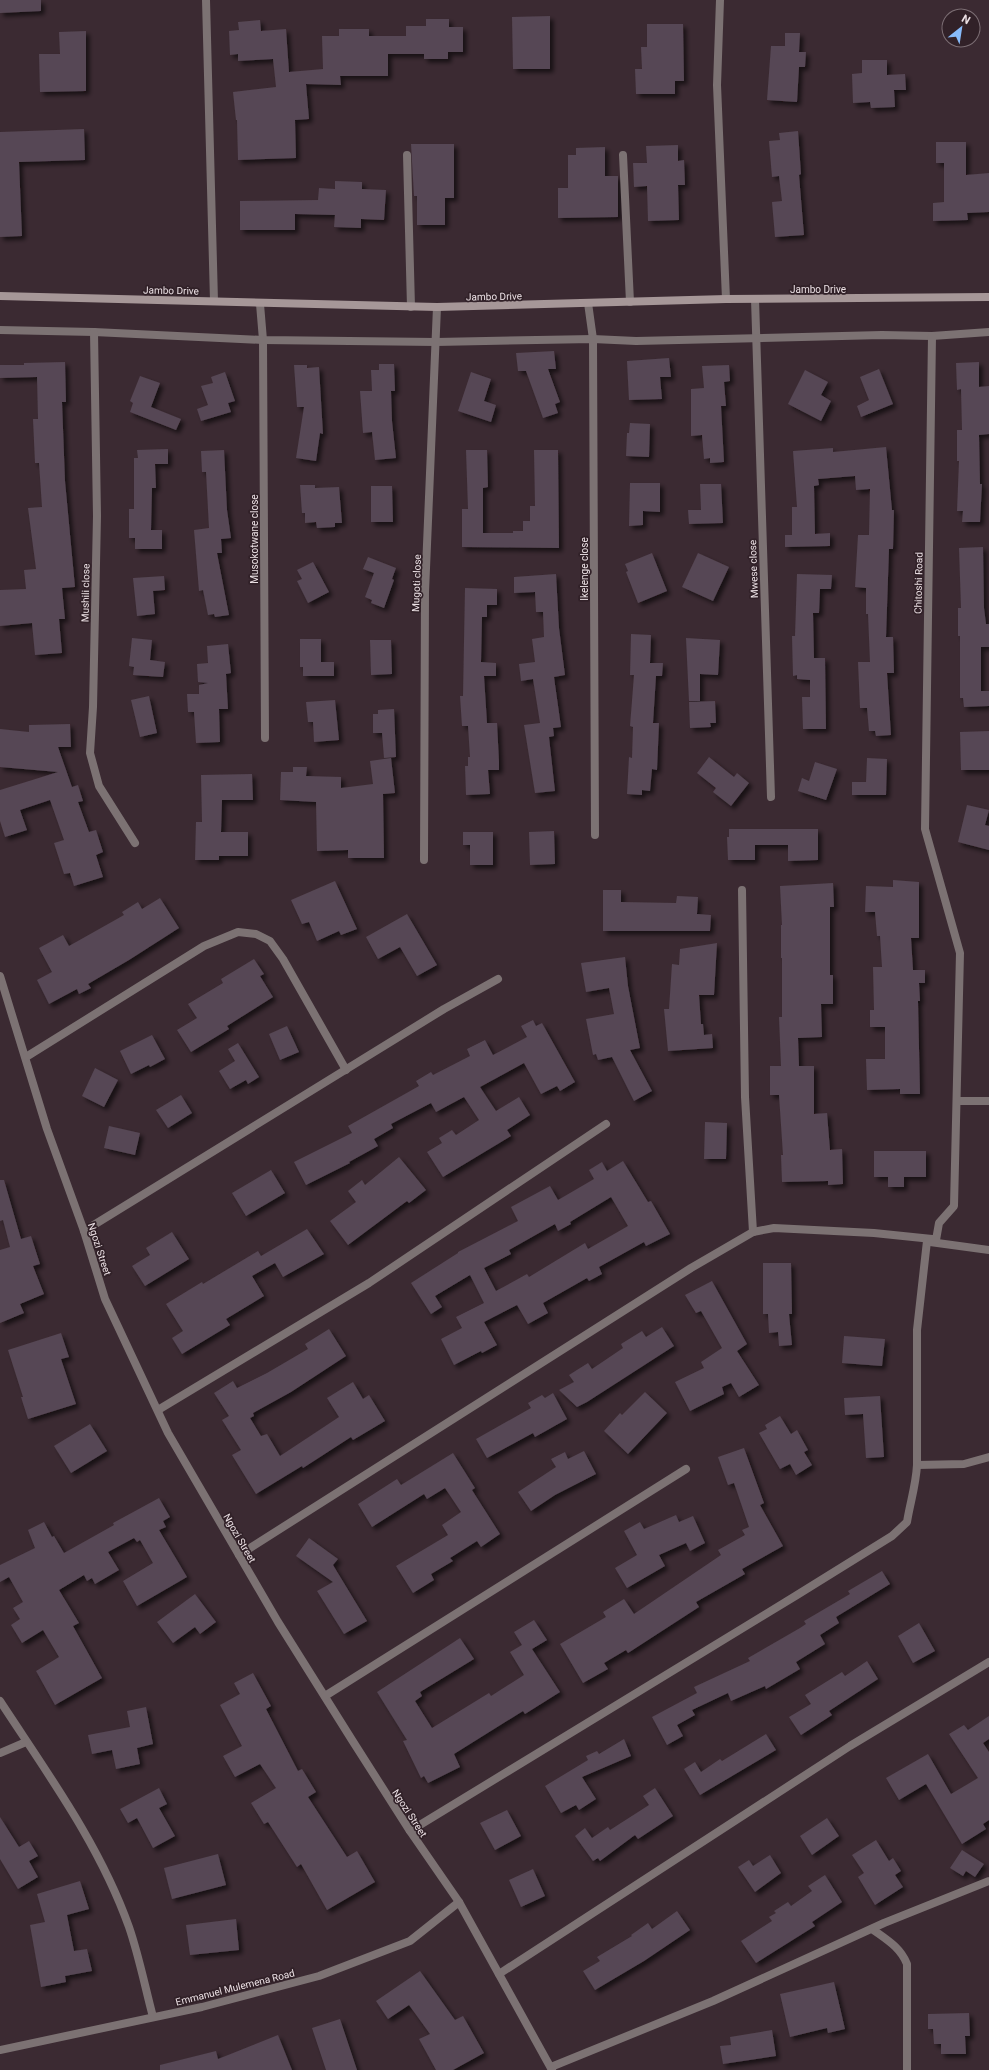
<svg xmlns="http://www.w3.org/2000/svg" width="989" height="2070" viewBox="0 0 989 2070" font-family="Roboto,sans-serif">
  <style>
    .building { fill: #564754; fill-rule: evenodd; filter: url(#shadow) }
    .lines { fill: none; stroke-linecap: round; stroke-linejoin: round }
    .lane { stroke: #7c7273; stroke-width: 8 }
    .street { stroke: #7c7273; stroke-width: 8 }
    .secondary { stroke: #a69798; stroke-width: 8 }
    .labels { text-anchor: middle; stroke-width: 3.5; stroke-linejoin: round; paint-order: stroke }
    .street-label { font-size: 10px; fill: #ece1e5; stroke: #312128 }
  </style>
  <defs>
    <filter id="shadow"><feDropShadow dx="3.5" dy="3.5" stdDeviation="2" flood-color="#0009"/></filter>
  </defs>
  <rect width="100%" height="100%" fill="#3b2a32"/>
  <g class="building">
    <path d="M0,0h41v11l-41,2z"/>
    <path d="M550,16v53h-37l-1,-52z"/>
    <path d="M426,19h23v8h14v25h-15v7h-24v-5h-36v22h-48l1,9 -35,-1 3,35 -14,1 1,38 -58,2 -1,-40h-1l-3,-28 43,-5 -3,-28 -35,2v-7l-8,1 -1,-24 10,-1 -1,-8 22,-2 1,11 25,-2 3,43 34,-3 -1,-33h17v-7h30v7h37v-10h20z"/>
    <path d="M647,24h36l1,57h-9v13h-39l-1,-25h7l-1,-22h6z"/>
    <path d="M86,31v60l-46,1 -1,-38h21l-1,-22z"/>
    <path d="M785,33h15l-1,19h7l-1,15h-6l-2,35 -30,-2 4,-54h14z"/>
    <path d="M862,60h25v15l18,-1 1,16h-12l1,17 -24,1 -1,-6 -17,1 -1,-29 10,-1z"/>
    <path d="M84,129l1,31 -66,2 3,74 -22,1v-105z"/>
    <path d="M798,131l3,43 -2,1 5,60 -29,2 -3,-35 10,-1 -3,-25 -7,1 -3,-36 11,-1 -1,-7z"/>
    <path d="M936,142h30v33l23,-2v39l-22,1 1,7 -35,1v-18l11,-1v-39h-8z"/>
    <path d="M411,144h43v54h-9v27h-28v-29h-3z"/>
    <path d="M678,145v16l6,-1 1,25h-7l1,35 -31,1 -1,-35 -13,1 -1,-24h14l-1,-17z"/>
    <path d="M605,147v29h13v41l-60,1v-30h10v-33h8v-7z"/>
    <path d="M335,181l27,1v7l24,1 -2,30 -23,-1v9l-27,-1 1,-12 -40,-1v16h-55v-29l78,-1 1,-12 16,1z"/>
    <path d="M554,351l2,18h-8l12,33 -5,2 3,9 -15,5 -17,-47h-8l-2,-18z"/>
    <path d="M669,358l2,19h-11l2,22 -33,1 -2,-39z"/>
    <path d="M65,362l1,40h-4l3,79 10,106 -13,1 3,31h-6l3,34 -27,2 -3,-32 -32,3v-36l26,-1 -2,-19 12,-1 -8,-61 14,-1 -3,-44h-4l-2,-44h5l-1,-42 -37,1v-13h24v-2z"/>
    <path d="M979,362v25l10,-1v48l-10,1 1,49h2l-2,38h-18l1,-11h-6l2,-50h-2v-31h5l-1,-41 -4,1 -1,-27z"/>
    <path d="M379,364h15l1,27h-4l1,30 4,37 -21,2 -3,-28 -9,1 -3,-42h12l-1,-21h8z"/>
    <path d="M294,365h13v3l12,-1 4,67 -3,-1 -4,28 -20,-3 8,-51h-7z"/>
    <path d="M729,365l1,16 -6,1 2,24h-5l3,56 -14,1v-5l-6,1 -2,-24 -11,1v-47l13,-1 -2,-22z"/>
    <path d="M879,369l14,35 -32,13 -4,-11 12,-6 -9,-23z"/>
    <path d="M805,370l23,12 -7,13 10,6 -10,20 -33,-17z"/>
    <path d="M225,372l10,29 -7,2 3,9 -30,9 -4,-12 11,-4 -7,-19 12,-3 -2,-6z"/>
    <path d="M471,372l20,7 -7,22 12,4 -5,17 -33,-11z"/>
    <path d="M140,376l20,7 -9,24 30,12 -5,11 -46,-18 3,-9 -3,-2z"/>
    <path d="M630,423l20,1 -1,33 -23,-1 1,-23h2z"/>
    <path d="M886,447l6,63h2l-1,39h-4l-3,88h7l1,36h-7l4,62 -15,1 -1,-5h-6l-2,-23h-7l-2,-46h12l-2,-48h-2v-26l-11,-1 3,-52h11l1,-46 -14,1 -1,-14 -37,3 1,6 -5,1 1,48 15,-1v13l-45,1v-12h7v-28h5l-4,-56 40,-3v4z"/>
    <path d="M168,449v15h-13l1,24h-4l-1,42h11v19h-27v-11h-6v-29h5v-51h4l-1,-8z"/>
    <path d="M224,450l3,60 4,28 -10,1 1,14h-5l12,62 -14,2 -1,-3 -6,1 -5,-25 -4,1 -5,-61 15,-2 -3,-56h-4l-1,-21z"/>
    <path d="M466,450h21l1,37 -5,1v45h30v-2h10v-10h7v-15h5l-1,-56h24l1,98 -97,-1v-38h6z"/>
    <path d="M630,483h30v29l-17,-1v14l-14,1z"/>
    <path d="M700,484h21l2,39 -34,1 -1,-14h13z"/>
    <path d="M300,485h15v3l24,-1 3,36h-7v4l-18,1 -1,-6 -11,1v-10h-3z"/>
    <path d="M371,486h21l1,36h-22z"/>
    <path d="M983,547l1,61 2,16h3v23h-8v44h8v15l-25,1 -1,-9h-3v-62h-2v-28h3l-2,-60z"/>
    <path d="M652,553l15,38 -29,12 -12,-31 2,-1 -3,-7z"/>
    <path d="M698,553l31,14 -16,34 -31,-14z"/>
    <path d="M368,557l28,11 -4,11 2,1 -10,28 -13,-5 1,-3 -7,-3 9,-24 -11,-4z"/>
    <path d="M313,562l16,30 -21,11 -11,-22 5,-2 -5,-9z"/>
    <path d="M556,574l3,54 6,47 -11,2 7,50 -8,1 1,8 -5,1 6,54 -20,2 -11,-68 16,-2 -7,-44 -12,2 -2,-17 16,-2 -3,-23 12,-2 -1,-25h-7l-1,-20 -21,1v-16z"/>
    <path d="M797,574l35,1 -1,14h-11l-1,24h-6l1,45h11l1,71h-23l-1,-32h8v-17l-13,-1v-4l-4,1 -1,-40h3z"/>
    <path d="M164,576l1,14 -12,1 2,23 -18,2 -4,-38z"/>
    <path d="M465,588l32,1v16h-10v12h-5l-1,45 15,1v13h-12l3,47h10l2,39v8h-11l2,24 -24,1 -1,-29h3v-9h2l-2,-31h-6l-2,-30h3z"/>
    <path d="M631,634l20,1 -1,28h13l-1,13h-6l-3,47h6l-2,47 -5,-1 -2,22 -8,-1v5l-15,-1 2,-37 3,1 1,-31 -3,-1 4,-51h-4z"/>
    <path d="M132,638l20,2 -2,20 15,2 -2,15 -30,-2 1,-8 -5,-1z"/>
    <path d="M686,638l34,2 -2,35 -18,-1v27h-11z"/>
    <path d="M300,639h21v23h13v14h-31v-9h-3z"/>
    <path d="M370,640h21l1,34 -21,1z"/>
    <path d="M228,644l3,29 -5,1 2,35h-9l1,33 -24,1 -2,-31h-6l-1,-18h12v-9l9,-2 -10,-1 -1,-18 11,-1 -1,-17z"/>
    <path d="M149,696l8,37 -17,4 -9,-37z"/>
    <path d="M335,700l4,40 -25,2 -1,-20h-5l-2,-20z"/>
    <path d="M715,701l1,22h-6l1,4 -21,1 -1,-26z"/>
    <path d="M394,709l2,48 -12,1 -2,-25h-9v-19h5v-4z"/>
    <path d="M70,724l1,23h-13l14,40 6,-2 5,16 -5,1 11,30 7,-2 7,22 -7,3 7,22 -29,9 -4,-13 -6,1 -10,-31 10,-3 -14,-40 -30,10 7,20 -22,7 -5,-16v-31l58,-18 -58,-5v-38l29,3v-7z"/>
    <path d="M989,731v39h-28l-1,-38z"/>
    <path d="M709,757l25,20 3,-4 12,10 -18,23 -18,-14 3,-4 -19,-15z"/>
    <path d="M391,758l4,35 -12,1 1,64h-36v-8l-31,1 -1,-49 -36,-2 1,-28h12v-5h14l-1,9 35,1v11l32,-4 -3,-23z"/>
    <path d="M867,758l20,1 -1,36h-34v-13h14z"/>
    <path d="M815,762l22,7 -11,31 -28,-9 4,-13 7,3z"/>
    <path d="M252,774l1,26h-31l-1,32h27v24h-29v4h-24l1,-38h6l-1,-47z"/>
    <path d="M967,805l22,5 -4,15 4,1v24l-31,-8z"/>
    <path d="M729,829h89v31l-30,1v-16h-33v15h-27l-1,-23h2z"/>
    <path d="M554,831l1,33 -25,1 -1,-33z"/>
    <path d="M463,832h30v33h-23v-20h-7z"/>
    <path d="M893,880l26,2v56h-8l2,32h12v13h-6l1,18h-2l2,93h-20v-5l-33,1 -1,-31h19v-32h-15v-17h4l-1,-43h9l-2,-31h-3l-2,-24h-10l1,-26 27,1z"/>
    <path d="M335,881l22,48 -16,6 -2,-4 -22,10 -8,-19 -7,2 -11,-24z"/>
    <path d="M833,883l1,24h-4v68h3v29h-12l1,33 -24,1 1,28h15v48l13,-1 3,37 12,-1 1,35 -15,1v-4l-46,1 -1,-27h2l-4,-60h-9v-29h11l-2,-49h3v-59h-1v-33h1l-2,-39z"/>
    <path d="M603,890h18v12l55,1 1,-7 21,1 -1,17 14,1 -1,16h-107z"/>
    <path d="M160,898l19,30 -50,32 -41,24 3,4 -12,6 -2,-5 -28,15 -12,-24 15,-8 -13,-24 24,-13 6,11 55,-31 -2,-3 16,-10 4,7z"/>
    <path d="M407,914l30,51 -20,11 -17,-29 -22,12 -12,-22z"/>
    <path d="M717,943l-3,52h-15l2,29h2l1,11 8,-1 1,14 -45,3 -4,-42h5l3,-45 7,1 1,-16z"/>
    <path d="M625,957l3,29 12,62 -10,2 22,41 -18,10 -22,-44 -14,3 -2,-6 -3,1 -7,-36 28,-5 -5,-26 -23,4 -5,-29z"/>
    <path d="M254,959l10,15 -4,2 13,21 -46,29 2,3 -38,23 -14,-22 20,-12 -9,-14 35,-21 -2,-4z"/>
    <path d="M533,1020l3,6 6,-3 33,59 -15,9 -3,-5 -16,8 -17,-31 -44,24 16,24 23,-14 11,18 -23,15 4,6 -68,41 -16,-25 15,-9 -3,-5 13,-8 4,5 23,-15 -15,-23 -28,15 -5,-9 -40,21 2,4 -19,11 4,7 -29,16 1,1 -44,22 -12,-23 58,-29 -4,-7 71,-40 -3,-5 15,-9 2,3 37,-19 -3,-7 18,-9 8,15 34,-18 -6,-11z"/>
    <path d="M287,1026l12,26 -19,8 -11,-26z"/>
    <path d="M152,1035l13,24 -15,8 -1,-2 -18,9 -11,-23z"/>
    <path d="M238,1043l21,34 -11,7 -2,-4 -16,9 -11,-18 16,-10 -7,-12z"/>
    <path d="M95,1068l23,12 -14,27 -22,-11z"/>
    <path d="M181,1095l11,18 -24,15 -12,-18z"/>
    <path d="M705,1122l22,1 -1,36h-22z"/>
    <path d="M109,1126l31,7 -5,22 -31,-7z"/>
    <path d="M874,1151h52v26h-22v10h-16v-10h-14z"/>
    <path d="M399,1157l27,33 -17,13 -2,-2 -59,44 -18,-24 26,-19 -8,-11 14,-11 3,5z"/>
    <path d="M623,1161l25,41 3,-1 19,33 -24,12 -2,-4 -45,25 3,7 -13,7 -2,-3 -44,25 5,10 -20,11 -11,-19 -33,17 13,23 -15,8 -1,-2 -27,14 -13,-26 21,-11 -6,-11 28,-14 -14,-28 -35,21 7,11 -11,7 -20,-31 47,-30v-1l60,-31 -7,-14 39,-21 8,14 36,-21 -5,-9 13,-8 5,9zM611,1197l17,29 -40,23 -3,-6 -56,34 -2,-3 -31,17 -12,-23 27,-14 -2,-4 46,-26 3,7 13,-7 -1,-2z"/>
    <path d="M271,1170l14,23 -39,23 -14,-23z"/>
    <path d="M0,1180h4l17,59 10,-3 9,28 -7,2 11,28 -24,10 4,9 -24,10v-73l10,-3 -7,-27 -3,1z"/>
    <path d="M307,1229l17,25 -41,23 -8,-14 -23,13 12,20 -38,23 4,6 -48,29 -10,-16 11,-7 -17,-27 36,-22 1,2 55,-33 3,5z"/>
    <path d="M172,1232l17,27 -44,27 -13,-20 18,-11 -4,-7z"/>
    <path d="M763,1263h28l1,51h-3l3,31 -13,1 -1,-14 -9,1 -1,-19h-5z"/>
    <path d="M712,1281l35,63 -10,7 22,34 -20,12 -8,-14 -9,4 2,7 -34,17 -15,-29 29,-14 -3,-6 21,-14 -21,-37 -5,2 -11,-18z"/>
    <path d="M662,1327l12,19 -87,56 -10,5 -18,-17 15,-8 -5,-7 19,-12 4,6 31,-21 -2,-4 21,-13 4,6z"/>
    <path d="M329,1329l17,27 -55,36 -38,21 1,3 -4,2 11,18 6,-2 13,22 59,-39 -12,-19 26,-16 10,17 6,-4 16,26 -32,19 -2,-3 -48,31 -1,-2 -46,28 -24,-39 9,-5 -19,-30 7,-4 -15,-23 19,-12 4,7 30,-15 41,-24 -3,-5z"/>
    <path d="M61,1333l8,24 -8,2 15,45 -48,15 -7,-22h2l-15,-47z"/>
    <path d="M844,1336l41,3 -3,27 -40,-3z"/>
    <path d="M645,1392l22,21 -39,41 -24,-23 16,-18 2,2z"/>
    <path d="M553,1393l14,26 -32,18 -2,-4 -46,25 -11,-19 55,-31 -3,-5 14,-8 3,3z"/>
    <path d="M880,1396l4,61 -18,1 -3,-44 -18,1 -1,-17z"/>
    <path d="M780,1416l11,18 6,-4 11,20 -4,2 8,13 -16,10 -6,-11 -10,5 -21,-36 8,-4 -2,-4z"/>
    <path d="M90,1424l17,27 -36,22 -17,-27z"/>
    <path d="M744,1448l20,55 -4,2 23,41 -41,23 3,5 -49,28 3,5 -71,46 -2,-3 -22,13 4,6 -25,14 -23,-39 46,-27 -3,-5 21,-13 10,15 87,-59 -3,-5 27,-15 -3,-5 7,-3 -15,-44 -6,2 -10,-28z"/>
    <path d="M584,1451l12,23 -41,21 -24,16 -13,-19 38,-25 -5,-8 14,-7 3,7z"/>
    <path d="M453,1453l22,35 -3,2 28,44 -19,13 -4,-6 -27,17 3,3 -22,13 3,6 -21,13 -17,-27 52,-31 -6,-10 19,-13 -16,-24 -18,11 -3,-5 -52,33 -14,-23 39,-25 4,6z"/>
    <path d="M159,1498l11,19 -7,4 3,6 -7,3 28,47 -50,29 -14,-25 30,-18 -13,-23 -3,2 -3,-4 -26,14 11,18 -24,14 -3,-6 -5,3 -3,-6 -25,15 20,33 -6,3 29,52 -47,27 -19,-34 23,-14 -16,-27 -21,13 -11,-18 9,-6 -7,-11 10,-6 -14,-25 -9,5v-17l35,-17 -7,-18 16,-8 8,15 2,-1 10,17 50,-28 -1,-2z"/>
    <path d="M676,1515l3,7 14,-6 12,27 -15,8 -4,-8 -27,12 6,11 -38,22 -12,-20 22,-13 -13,-24 16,-9 4,7z"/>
    <path d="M309,1538l29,21 -5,6 34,56 -23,13 -27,-43 16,-9 -37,-26z"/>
    <path d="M882,1571l8,13 -54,33 3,6 -19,12 5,9 -29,18 4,7 -34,20 -1,-3 -34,15 -3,-8 -36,17 3,5 -18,10 6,11 -16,9 -15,-28 45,-24 -3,-6 56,-26 -2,-3 52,-30 6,-4 -2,-3 46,-27 -2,-3z"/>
    <path d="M195,1594l21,28 -16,12 -5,-7 -22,16 -16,-21z"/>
    <path d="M534,1620l13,20 -15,9 28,43 -35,22 -2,-3 -69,43 6,13 -32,16 -4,-7 -3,2 -18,-37 4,-1 -30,-48 83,-54 14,21 -54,33 2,4 -7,5 17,27 57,-35 2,3 33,-21 -14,-23 12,-7 -8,-13z"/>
    <path d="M919,1623l16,28 -22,12 -15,-27z"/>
    <path d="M867,1661l11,18 -49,32 3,4 -31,20 -12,-18 22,-13 -6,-9 37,-23 3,4z"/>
    <path d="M253,1673l18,33 -5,3 32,62 4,-2 14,23 -8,5 39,60 10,-6 18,31 -48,28 -26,-46 -4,3 -29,-45 -4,2 -13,-21 25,-15 -16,-24 -25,13 -12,-21 19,-10 -22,-41 20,-11 -6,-11z"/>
    <path d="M146,1707l7,37 -16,4 3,16 -24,5 -4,-19 -20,4 -4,-19 42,-8 -3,-16z"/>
    <path d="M989,1716v23l-6,4 6,9v68l-6,4 3,5 -24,15 -36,-60 -27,16 -13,-22 42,-24 23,40 27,-16 -29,-44 15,-9 4,5z"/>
    <path d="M766,1734l10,16 -76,45 -16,-26 11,-7 6,10 19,-13 2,2z"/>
    <path d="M624,1739l7,17 -49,21 14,22 -17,11 -3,-5 -15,8 -16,-27 43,-26 -2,-4 11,-5 2,3z"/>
    <path d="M159,1788l8,16 -8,4 16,28 -22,12 -16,-30 -9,5 -8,-14z"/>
    <path d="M655,1788l18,28 -35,23 -3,-4 -35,26 -2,-3 -5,3 -18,-25 10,-8 7,10 16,-11 2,3 39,-25 -6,-9z"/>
    <path d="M507,1810l14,26 -26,14 -15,-27z"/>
    <path d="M0,1817l19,30 10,-6 9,15 -9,5 9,16 -20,12 -18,-30z"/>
    <path d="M827,1818l12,18 -27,19 -12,-19z"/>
    <path d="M876,1840l13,21 4,-3 8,13 -6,4 8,12 -28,18 -17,-28 6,-4 -12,-18z"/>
    <path d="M962,1850l22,14 -9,13 -9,-6 -3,5 -13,-8z"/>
    <path d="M218,1854l8,31 -54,14 -8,-31z"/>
    <path d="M770,1855l11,18 -26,19 -17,-25 11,-7 4,6z"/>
    <path d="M533,1869l12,27 -24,11 -12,-27z"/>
    <path d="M825,1875l17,27 -30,20 3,4 -59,37 -15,-22 31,-20 -3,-4 7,-4 -2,-2 14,-9 3,4 21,-15 -4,-5z"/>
    <path d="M80,1881l9,28 -22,6 7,36 13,-2 5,22 -27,5 1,6 -25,5 -11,-62 15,-3 -8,-28z"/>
    <path d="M677,1911l13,19 -46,31 -49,29 -12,-19 17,-10 -3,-4 35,-21 -1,-1 17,-12 4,6z"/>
    <path d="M236,1919l3,31 -49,5 -4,-30z"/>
    <path d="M420,1971l35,49 8,-4 21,37 -31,17h-17l-17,-31 11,-5 -21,-29 -21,14 -12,-18z"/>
    <path d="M834,1982l11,47 -17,4 -1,-5 -37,9 -10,-43z"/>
    <path d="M969,2013l1,23h-5l1,18h-25v-10h-7l-1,-15h-5v-15z"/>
    <path d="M340,2019l17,51h-31l-14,-42z"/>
    <path d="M772,2030l4,26 -53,8 -3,-18 11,-1 -1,-8z"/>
    <path d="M278,2035l14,35h-132v-5l56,-14 2,8z"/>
  </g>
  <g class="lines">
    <g class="lane">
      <path d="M407,155l4,152"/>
      <path d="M623,155l7,147"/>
    </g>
    <g class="street">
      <path d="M206,0l8,301"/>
      <path d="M720,0l-3,85 9,214"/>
      <path d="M755,299l16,498"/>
      <path d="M588,303l5,36 2,496"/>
      <path d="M260,304l3,36 2,398"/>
      <path d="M0,330l94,2 169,8 173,2 157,-3 43,2 246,-6 50,1 57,-4"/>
      <path d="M94,332l3,184 -4,191 -3,46 9,33 36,57"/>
      <path d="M424,860l1,-268 12,-285"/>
      <path d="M742,890l3,207 8,135"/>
      <path d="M0,976l47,153 37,102 21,68 63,134 110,189 74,118 58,91 49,71 93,168"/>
      <path d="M26,1057l178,-111 34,-14 18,2 14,7 13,18 63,111"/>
      <path d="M957,1101h32"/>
      <path d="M84,1231l360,-222 54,-30"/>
      <path d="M930,1242l59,8"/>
      <path d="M158,1410l211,-127 237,-159"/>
      <path d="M917,1465l47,-1 25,-7"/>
      <path d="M239,1555l452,-287 62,-36 21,-4 100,5 58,6"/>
      <path d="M325,1696l361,-227"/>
      <path d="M0,1701c47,72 100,144 129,226 10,29 16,60 24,90"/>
      <path d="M0,1753l26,-11"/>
      <path d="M410,1831l387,-236 95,-59 15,-14c3,-19 9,-37 10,-57v-135l10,-89 9,-1 3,-17 15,-17 6,-253 -35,-124 7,-493"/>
      <path d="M872,1929c15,11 28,18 35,35v106"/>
      <path d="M499,1974l351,-228 139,-84"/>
      <path d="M0,2050l202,-43 117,-31 91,-35 49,-39"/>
      <path d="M551,2067l162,-66 171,-78 105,-42"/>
    </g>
    <path class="secondary" d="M0,296l437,11 289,-8 263,-2"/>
  </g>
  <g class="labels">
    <g class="street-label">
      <text x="818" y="293">Jambo Drive</text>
      <text transform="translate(171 290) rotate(1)" y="4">Jambo Drive</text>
      <text transform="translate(494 296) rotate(-1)" y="4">Jambo Drive</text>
      <text transform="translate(254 539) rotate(-90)" y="4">Musokotwane close</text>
      <text transform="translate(584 569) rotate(-90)" y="4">Ikelenge close</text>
      <text transform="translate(753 569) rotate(-92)" y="4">Mwese close</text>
      <text transform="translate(416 583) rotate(-88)" y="4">Mugoti close</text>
      <text transform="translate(918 583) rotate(-89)" y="4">Chitoshi Road</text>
      <text transform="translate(85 593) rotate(-89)" y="4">Mushili close</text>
      <text transform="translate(100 1249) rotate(72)" y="4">Ngozi Street</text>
      <text transform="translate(240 1538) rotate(60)" y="4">Ngozi Street</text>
      <text transform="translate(410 1813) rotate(57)" y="4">Ngozi Street</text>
      <text transform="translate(235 1987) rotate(-14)" y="4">Emmanuel Mulemena Road</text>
    </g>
  </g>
  <g transform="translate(961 28) rotate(30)"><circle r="19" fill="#312128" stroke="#7c6e74"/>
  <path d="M0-3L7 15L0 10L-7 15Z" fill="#87bbfb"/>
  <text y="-6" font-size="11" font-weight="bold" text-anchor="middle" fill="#ece1e5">N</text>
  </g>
</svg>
